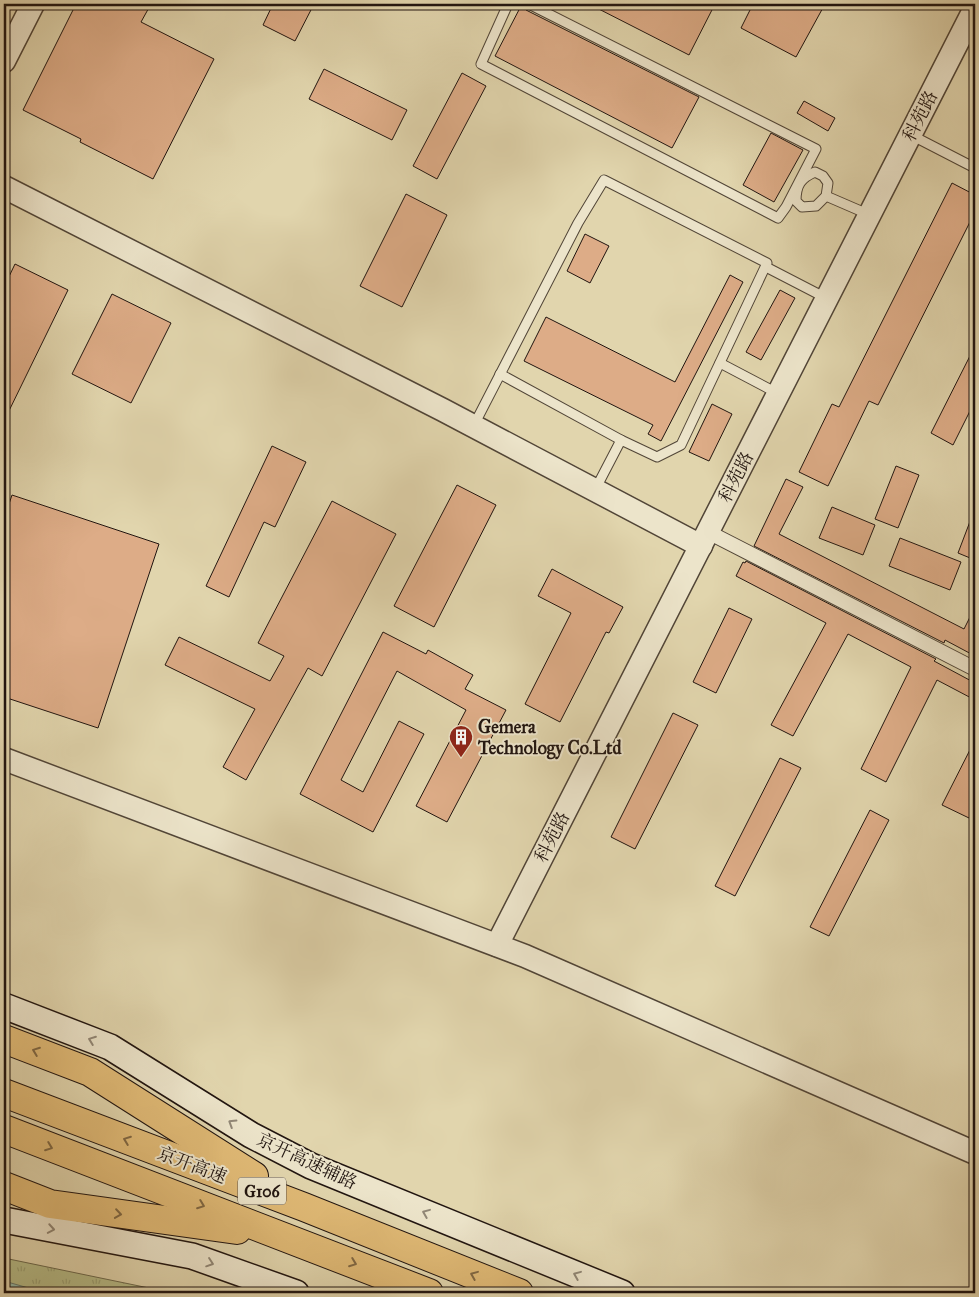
<svg xmlns="http://www.w3.org/2000/svg" width="979" height="1297" viewBox="0 0 979 1297" font-family="'IM FELL Great Primer','Noto Serif SC',serif">
  <style>
    .park { fill: url(#park-tufts); stroke: #6c684c }
    .water { fill: #94b9a8; stroke: #66776b }
    .building { fill: #ddac87; stroke: #211510 }
    .lines { fill: none; stroke-linecap: round; stroke-linejoin: round }
    .service-casing { stroke: #514537; stroke-width: 11 }
    .pedestrian-casing { stroke: #514537; stroke-width: 16 }
    .tertiary-casing { stroke: #514537; stroke-width: 25 }
    .secondary-casing { stroke: #211510; stroke-width: 28 }
    .motorway-casing { stroke: #211510; stroke-width: 30 }
    .service { stroke: #ece4ca; stroke-width: 9 }
    .pedestrian { stroke: #ece4ca; stroke-width: 14 }
    .tertiary { stroke: #ece4ca; stroke-width: 22 }
    .secondary { stroke: #ece4ca; stroke-width: 25 }
    .motorway { stroke: #e0ba76; stroke-width: 28 }
    .oneway { stroke: #918776 }
    .oneway2 { stroke: #806843 }
    .labels { text-anchor: middle; stroke-width: 4; stroke-linejoin: round; paint-order: stroke }
    .shield { fill: #ece4ca; stroke: #5e5348; stroke-width: 1 }
    .shield-label { font-size: 16px; font-weight: bold; fill: #211510 }
    .street-label { font-size: 18px; fill: #211510; stroke: #ece4ca }
    .poi-label { font-size: 18px; font-weight: bold; fill: #211510; stroke: #ece4ca; text-anchor: start }
  </style>
  <defs>
    <pattern id="park-tufts" width="24" height="20" patternUnits="userSpaceOnUse" patternTransform="scale(1.25)"><rect width="24" height="20" fill="#b6bc88"/><path d="M3 7l-1-3M5 7V3M7 7l1-3M15 17l-1-3M17 17v-4M19 17l1-3" fill="none" stroke="#9ca174"/></pattern>
  </defs>
  <rect width="100%" height="100%" fill="#e1d5ad"/>
  <filter id="stains"><feTurbulence type="fractalNoise" baseFrequency=".004" numOctaves="4"/><feColorMatrix values="0 0 0 0 .2 0 0 0 0 .09 0 0 0 0 .02 0 0 0 .5 -.17"/></filter>
  <radialGradient id="worn" r=".72"><stop offset=".6" stop-color="#630" stop-opacity="0"/><stop offset="1" stop-color="#630" stop-opacity=".3"/></radialGradient>
  <path class="park" d="M4,1258l169,35h-169z"/>
  <path class="water" d="M4,1281l42,12h-42z"/>
  <g class="building">
    <path d="M76,4h75l-10,18 73,37 -61,120 -73,-37 1,-3 -58,-29z"/>
    <path d="M273,4h41l-19,37 -32,-16z"/>
    <path d="M522,4l4,6 173,87 -27,51 -177,-92z"/>
    <path d="M589,4h126l-26,51z"/>
    <path d="M753,4h72l-29,53 -55,-29z"/>
    <path d="M324,69l83,41 -15,30 -83,-41z"/>
    <path d="M462,73l24,13 -49,93 -24,-13z"/>
    <path d="M804,101l31,17 -7,13 -31,-18z"/>
    <path d="M771,133l32,17 -29,52 -31,-17z"/>
    <path d="M952,183l23,12v17l-97,193 -9,-4 -41,85 -29,-14 33,-68 7,3z"/>
    <path d="M406,194l41,21 -45,92 -42,-21z"/>
    <path d="M585,234l24,12 -19,37 -23,-12z"/>
    <path d="M15,264l53,26 -64,131v-134z"/>
    <path d="M730,275l13,7 -82,159 -13,-7 5,-9 -129,-64 22,-44 129,65z"/>
    <path d="M780,290l15,8 -34,62 -15,-8z"/>
    <path d="M112,294l59,29 -40,80 -59,-29z"/>
    <path d="M975,346v55l-22,44 -22,-12z"/>
    <path d="M712,404l20,10 -23,47 -20,-9z"/>
    <path d="M272,446l34,16 -31,65 -11,-5 -35,75 -23,-11z"/>
    <path d="M896,466l23,9 -21,53 -23,-9z"/>
    <path d="M786,479l17,8 -24,47 185,95 11,-22v49l-30,-16 -1,3 -190,-97z"/>
    <path d="M457,485l39,20 -62,122 -40,-21z"/>
    <path d="M12,495l147,49 -61,184 -94,-31v-178z"/>
    <path d="M332,501l64,33 -74,142 -14,-8 -62,112 -23,-13 32,-58 -90,-44 14,-28 91,44 14,-25 -26,-13z"/>
    <path d="M832,507l43,18 -12,30 -44,-17z"/>
    <path d="M974,511l1,1v48l-17,-7z"/>
    <path d="M900,538l61,24 -11,28 -61,-24z"/>
    <path d="M746,561l190,98 -2,2 41,22v17l-38,-20 -51,102 -25,-13 50,-102 -63,-33 -55,102 -22,-11 55,-102 -90,-47 7,-14 2,1z"/>
    <path d="M552,569l71,38 -14,26 -3,-1 -46,90 -35,-18 46,-91 -33,-17z"/>
    <path d="M729,608l23,11 -36,74 -23,-11z"/>
    <path d="M383,632l43,22 2,-4 45,25 -8,14 41,21 -59,112 -31,-16 50,-96 -69,-39 -56,109 22,12 36,-71 25,13 -51,98 -73,-38z"/>
    <path d="M673,713l25,12 -63,124 -24,-12z"/>
    <path d="M975,740v66l-6,12 -27,-13z"/>
    <path d="M780,758l21,10 -66,128 -20,-10z"/>
    <path d="M870,810l19,10 -60,116 -19,-9z"/>
  </g>
  <g class="lines">
    <g class="service-casing">
      <g id="service">
        <path d="M508,4l-27,60 297,154 8,-11 30,-58 -287,-145"/>
        <path d="M911,135l64,33"/>
        <path d="M815,172l8,4 5,7 -2,13 -10,10 -14,1 -6,-6c0,-16 5,-23 19,-29z"/>
        <path d="M826,196l44,19"/>
        <path d="M766,267l60,31"/>
        <path d="M720,363l57,30"/>
        <path d="M500,374l121,66"/>
        <path d="M474,425l104,-202 26,-43 163,83 -86,182 -24,12 -36,-17 -26,50"/>
      </g>
    </g>
    <g class="pedestrian-casing">
      <path id="pedestrian" d="M708,532l267,137"/>
    </g>
    <g class="tertiary-casing">
      <g id="tertiary">
        <path d="M4,61l29,-57"/>
        <path d="M4,187l439,223 258,136"/>
        <path d="M4,759l521,197 450,197"/>
        <path d="M497,945l478,-937"/>
      </g>
    </g>
    <g class="secondary-casing">
      <g id="secondary">
        <path d="M4,1006l106,41 141,88 60,31 311,127"/>
        <path d="M4,1220l188,36 104,37"/>
      </g>
    </g>
    <g class="motorway-casing">
      <g id="motorway">
        <path d="M4,1039l86,33 164,104"/>
        <path d="M4,1093l300,114 215,86"/>
        <path d="M4,1129l425,164"/>
        <path d="M4,1186l46,18 187,26"/>
      </g>
    </g>
    <use href="#service" class="service"/>
    <use href="#pedestrian" class="pedestrian"/>
    <use href="#tertiary" class="tertiary"/>
    <use href="#secondary" class="secondary"/>
    <use href="#motorway" class="motorway"/>
  </g>
  <defs><path id="oneway-chevron" d="M-2-3.5L2.5 0L-2 3.5" fill="none" stroke-width="1.6" stroke-linecap="round" stroke-linejoin="round" transform="scale(1.25)"/></defs>
  <g class="oneway">
    <use href="#oneway-chevron" transform="translate(92 1040) rotate(-159)"/>
    <use href="#oneway-chevron" transform="translate(232 1123) rotate(-148)"/>
    <use href="#oneway-chevron" transform="translate(426 1213) rotate(-158)"/>
    <use href="#oneway-chevron" transform="translate(51 1229) rotate(10)"/>
    <use href="#oneway-chevron" transform="translate(210 1263) rotate(19)"/>
    <use href="#oneway-chevron" transform="translate(577 1275) rotate(-158)"/>
  </g>
  <g class="oneway2">
    <use href="#oneway-chevron" transform="translate(36 1051) rotate(-159)"/>
    <use href="#oneway-chevron" transform="translate(127 1140) rotate(-159)"/>
    <use href="#oneway-chevron" transform="translate(49 1147) rotate(21)"/>
    <use href="#oneway-chevron" transform="translate(201 1205) rotate(21)"/>
    <use href="#oneway-chevron" transform="translate(118 1214) rotate(8)"/>
    <use href="#oneway-chevron" transform="translate(353 1263) rotate(21)"/>
    <use href="#oneway-chevron" transform="translate(474 1275) rotate(-158)"/>
  </g>
  <defs>
    <g id="building-pin" transform="scale(1.25)"><path d="M0 17L-7.5 6A9.5 9.5 0 1 1 7.5 6Z" fill="#8f2418" stroke="#ece4ca"/><path d="M-4-6H4V6H1V3H-1V6H-4ZM-2.5-4.3h1.7v1.8h-1.7ZM.8-4.3h1.7v1.8H.8ZM-2.5-1h1.7V.8h-1.7ZM.8-1h1.7V.8H.8Z" fill="#fff"/></g>
  </defs>
  <g fill-rule="evenodd">
    <use href="#building-pin" x="461" y="737"/>
  </g>
  <g class="labels">
    <rect class="shield" x="238" y="1177.5" width="48" height="27" rx="4"/>
    <g class="shield-label">
      <text x="262" y="1197">G106</text>
    </g>
    <g class="street-label">
      <text transform="translate(920 116) rotate(-63)" y="6">科苑路</text>
      <text transform="translate(736 477) rotate(-63)" y="6">科苑路</text>
      <text transform="translate(552 837) rotate(-63)" y="6">科苑路</text>
      <text transform="translate(307 1161) rotate(25)" y="6">京开高速辅路</text>
      <text transform="translate(192 1165) rotate(21)" y="6">京开高速</text>
    </g>
    <g class="poi-label">
      <text x="478" y="733">Gemera<tspan x="478" dy="21">Technology Co.Ltd</tspan></text>
    </g>
  </g>
  <rect width="979" height="1297" fill="none" stroke="#e1d5ad" stroke-width="20"/>
  <rect x="5" y="5" width="969" height="1287" fill="none" stroke="#211510" stroke-width="2.5"/>
  <rect x="10" y="10" width="959" height="1277" fill="none" stroke="#211510"/>
  <rect width="100%" height="100%" filter="url(#stains)"/>
  <rect width="100%" height="100%" fill="url(#worn)"/>
</svg>
